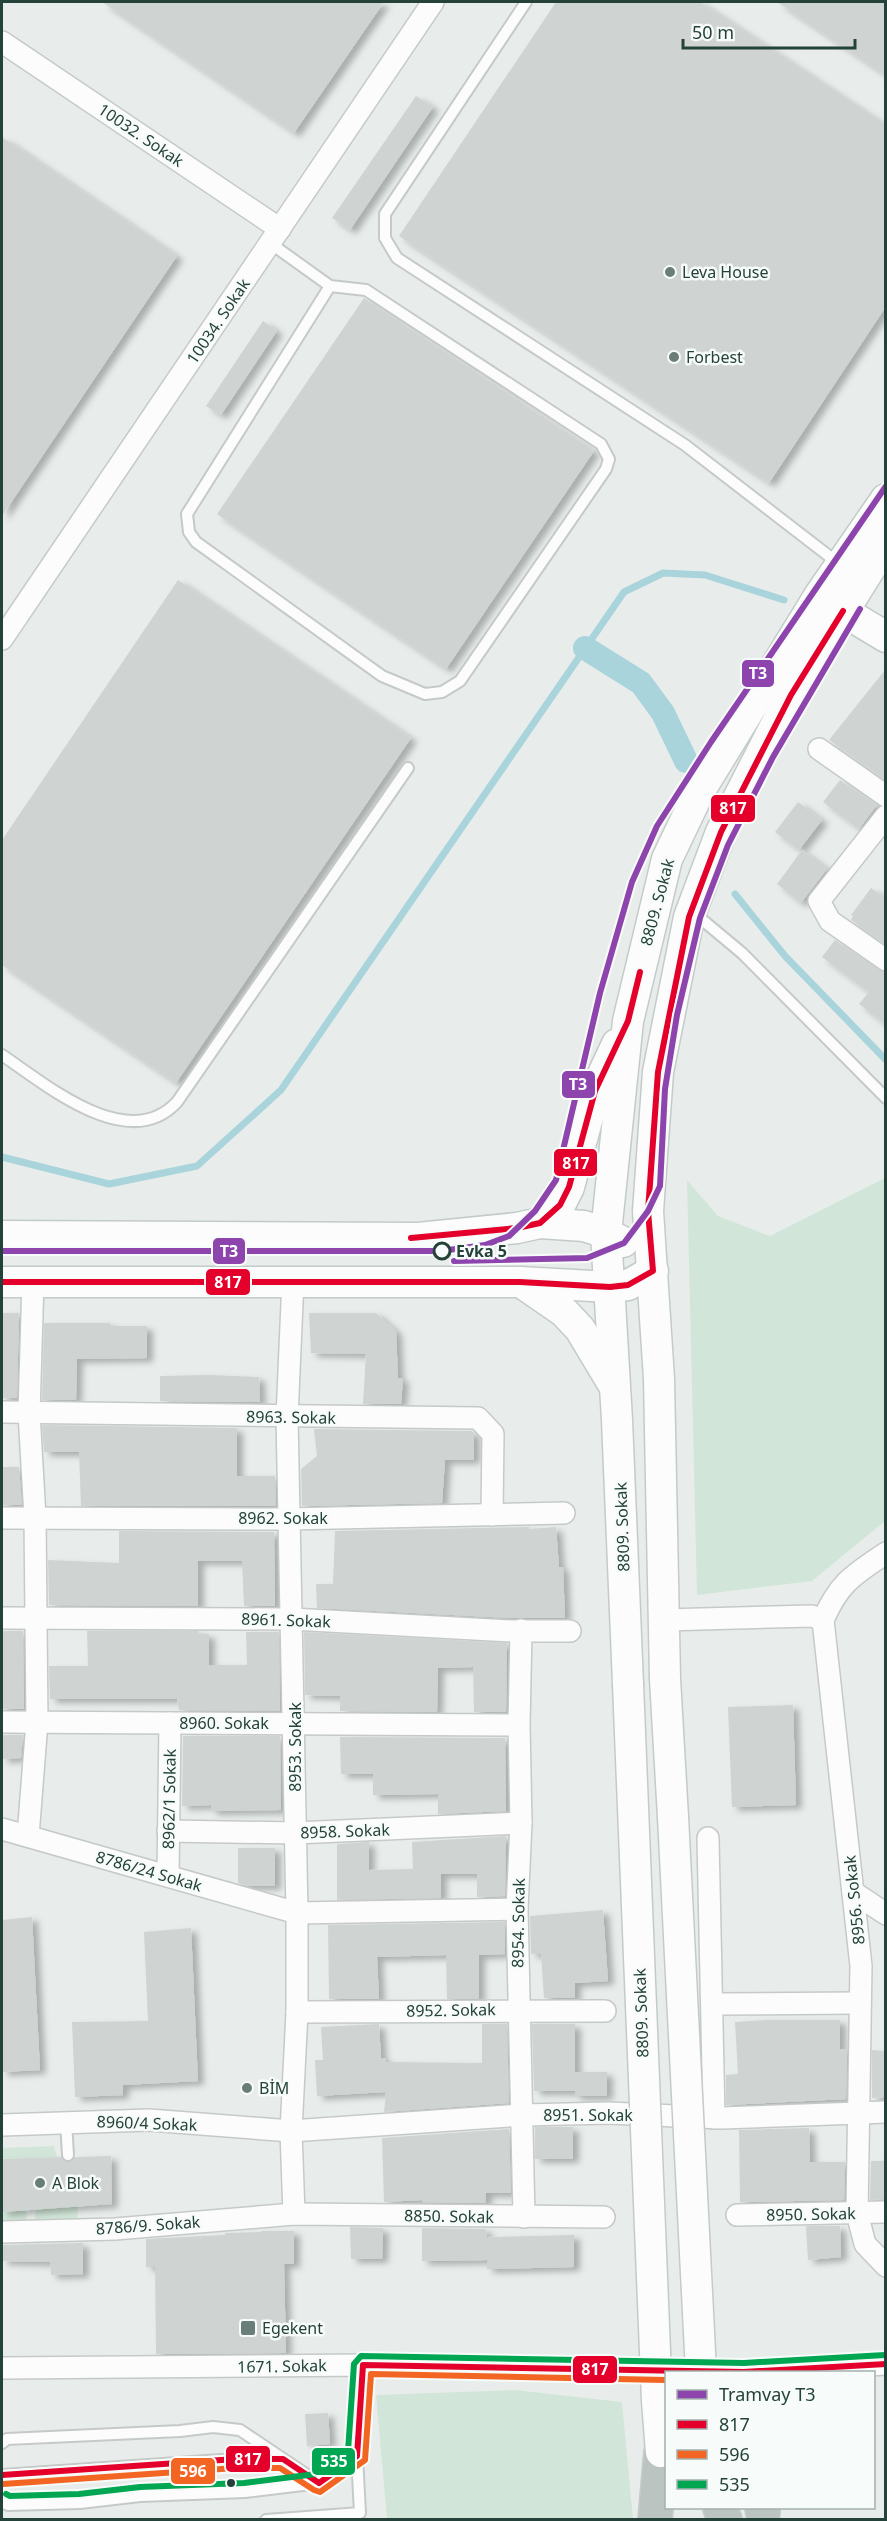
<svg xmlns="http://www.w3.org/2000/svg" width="887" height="2521" viewBox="0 0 887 2521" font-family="'Noto Sans',sans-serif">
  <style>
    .green { fill: #d1e6d8 }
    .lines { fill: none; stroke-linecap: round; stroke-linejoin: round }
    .stream { stroke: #a9d4db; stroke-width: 7 }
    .canal { stroke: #a9d4db; stroke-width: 24 }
    .building { fill: #cfd4d2; filter: url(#shadow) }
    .lane-casing { stroke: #c5cac8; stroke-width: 14 }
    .street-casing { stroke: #c5cac8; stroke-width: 24 }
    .secondary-casing { stroke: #c3cbc8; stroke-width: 33 }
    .highway-casing { stroke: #c3ccc9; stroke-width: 36 }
    .lane { stroke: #fcfcfc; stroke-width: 10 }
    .street { stroke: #fcfcfc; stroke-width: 21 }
    .secondary { stroke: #fcfcfc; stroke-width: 30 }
    .highway { stroke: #bcc4c2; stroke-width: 33 }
    .secondary-bridge-casing { stroke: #c3cbc8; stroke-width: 33; stroke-linecap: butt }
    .secondary-bridge { stroke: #fcfcfc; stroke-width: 30 }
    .bus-1-casing { stroke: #f7fbf9; stroke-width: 10 }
    .bus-2-casing { stroke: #f7fbf9; stroke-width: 10 }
    .bus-3-casing { stroke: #f7fbf9; stroke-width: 10 }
    .bus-1 { stroke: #e4002b; stroke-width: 6 }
    .bus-2 { stroke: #f26522; stroke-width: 6 }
    .bus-3 { stroke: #00a651; stroke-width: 6 }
    .tram-1-casing { stroke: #f7fbf9; stroke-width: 10 }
    .tram-1 { stroke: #8e44ad; stroke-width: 6 }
    .poi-dot { fill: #697e78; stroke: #f7fbf9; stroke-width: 2 }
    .stop-dot { fill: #f7fbf9; stroke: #24423a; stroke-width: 3 }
    .bus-dot { fill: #24423a; stroke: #f7fbf9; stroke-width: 2 }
    .labels { text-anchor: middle; stroke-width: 5; stroke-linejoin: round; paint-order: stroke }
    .street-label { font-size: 16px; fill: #24423a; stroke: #f7fbf9 }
    .poi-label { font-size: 16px; fill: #24423a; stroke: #f7fbf9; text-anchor: start }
    .stop-label { font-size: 16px; font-weight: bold; fill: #24423a; stroke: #f7fbf9; text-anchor: start }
    .line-badge { stroke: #f7fbf9; stroke-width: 2 }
    .badge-label { font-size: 16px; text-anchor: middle; font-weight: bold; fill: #fff }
  </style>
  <defs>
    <filter id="shadow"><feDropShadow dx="6" dy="4" stdDeviation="3" flood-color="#0004"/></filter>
  </defs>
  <rect width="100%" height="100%" fill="#e8edeb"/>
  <g class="green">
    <path d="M885,1178v343l-73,60 -115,14 -10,-415 31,36 52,20z"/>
    <path d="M54,2146l3,11 -55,2v-11z"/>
    <path d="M78,2206l-1,13 -42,2 1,-13z"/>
    <path d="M26,2208l1,13 -25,2v-13z"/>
    <path d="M515,2390l107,12 11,117h-246l-11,-124z"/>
  </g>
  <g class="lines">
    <g class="stream">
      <path d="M735,894l50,62 101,104"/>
      <path d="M2,1157l107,27 88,-18 84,-76 343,-498 39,-19 42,2 79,25"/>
    </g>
    <path class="canal" d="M585,648l56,35 22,30 23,48"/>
  </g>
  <g class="building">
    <path d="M102,2h282l-90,131z"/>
    <path d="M556,2h144l185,123v183l-116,175 -370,-247z"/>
    <path d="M777,2h108v73z"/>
    <path d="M416,96l17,11 -83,123 -18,-12z"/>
    <path d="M2,137l175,119 -175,260z"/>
    <path d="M364,298l230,153 -148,218 -229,-155z"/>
    <path d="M263,321l14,10 -56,84 -15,-9z"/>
    <path d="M178,580l233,158 -235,345 -174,-118v-125z"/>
    <path d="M885,670v110l-56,-40z"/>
    <path d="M840,780l37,25 -18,24 -36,-27z"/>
    <path d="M798,802l24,18 -23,30 -24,-18z"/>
    <path d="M802,850l25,19 -26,34 -24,-19z"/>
    <path d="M871,888l14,10v46l-34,-24 2,-4 -2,-1z"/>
    <path d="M835,940l44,30 6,3v51l-26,-20 10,-12 -47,-35z"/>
    <path d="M2,1313h17l-2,85h-15z"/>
    <path d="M309,1313h67l20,18 2,47h5l-2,26h-38l3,-50 -55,-1z"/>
    <path d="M44,1323h66v3h37v32l-70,1 -1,41h-34z"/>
    <path d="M208,1375l51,2 1,25 -100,-1v-25z"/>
    <path d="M42,1425l195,3v48h38l1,30h-195l-2,-54h-35z"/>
    <path d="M314,1429l158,2 2,2v27h-29l-3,43 -140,3 -1,-37 16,-13z"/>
    <path d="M2,1467h17l3,38h-20z"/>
    <path d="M529,1527v2l27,-2 3,40h4l2,51h-53l-195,-10 -1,-24h17l2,-53z"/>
    <path d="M119,1531l155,1 1,74h-31l-2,-45h-44v45l-149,-1 -1,-45 71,3z"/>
    <path d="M2,1631h21l1,78h-22z"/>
    <path d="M87,1631h111v3h11v31h38l-1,-33h33l1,79 -101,-1 -2,-11h-127l-1,-33h39z"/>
    <path d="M304,1632l203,11 -1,69h-32l-1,-45 -35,1 -1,44 -97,-1v-15l-35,-1z"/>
    <path d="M793,1705l3,100 -64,2 -4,-100z"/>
    <path d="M2,1735h21l-2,23 -19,1z"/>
    <path d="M183,1736h97l1,74 -70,1v-6l-29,1z"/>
    <path d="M340,1737l165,1 1,73 -68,3v-20l-65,1v-21h-32z"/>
    <path d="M506,1836l-1,60 -28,1v-23h-36v24l-104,2v-56l32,-2v28l44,-1 -1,-27z"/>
    <path d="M238,1848h37v38h-26l-11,-3z"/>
    <path d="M603,1910l5,71 -33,2v15h-31l-3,-44h-10l-1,-38z"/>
    <path d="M32,1917l8,153 -38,2v-152z"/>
    <path d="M505,1922v32l-26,1v44h-32l-1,-44 -69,2 2,42h-50l-1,-74z"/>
    <path d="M191,1928l7,153 -75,4v10l-48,2 -3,-75 76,-1 -4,-89z"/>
    <path d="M766,2020h74v29l7,1 -1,49 -120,6v-30l12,-1 -3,-52z"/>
    <path d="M379,2024l2,34 5,1v3l96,1v-39h25l2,79 -125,9 2,-20 -69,4 -2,-36h8l-2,-33z"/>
    <path d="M532,2024h43v48h32v24h-32v-5h-41z"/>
    <path d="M872,2050l13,1v46l-13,1z"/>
    <rect x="535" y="2127" width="38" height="32"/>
    <path d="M809,2128l1,34h35l-1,38 -104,2 -1,-72z"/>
    <path d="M509,2129l2,64h-25v10l-64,-1v-2l-38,2 -2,-64z"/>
    <path d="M111,2156l1,48 -110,8v-53l59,-2 7,5 7,-5z"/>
    <path d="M871,2161h14v38l-15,1z"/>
    <path d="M806,2226h34l1,31 -33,3z"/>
    <path d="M350,2227l33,1 -1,31h-31z"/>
    <path d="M422,2228l64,1 1,8 87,-2v32l-87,2v-9l-65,1z"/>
    <path d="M261,2231h33v33h-10l2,89 -130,1 -1,-87h-9v-28l79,-4v-2l36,-1z"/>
    <path d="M83,2243v31l-32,1 -1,-13 -48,-1v-16z"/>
    <path d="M328,2413l2,31 -23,2 -2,-32z"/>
  </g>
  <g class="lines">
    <g class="lane-casing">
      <g id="lane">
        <path d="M526,2l-141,212v24l12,20 288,187 153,118"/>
        <path d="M270,243l60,43 36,4 235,154 8,15 -3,10 -146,212 -18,11 -17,2 -43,-18 -186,-134 -7,-10 -2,-18 143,-228"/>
        <path d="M692,917l8,1 42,35 144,145"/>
        <path d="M2,1055c43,29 126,100 175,47l231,-334"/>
        <path d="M66,2122l2,33"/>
        <path d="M2,2443l5,-4 173,-8 33,-4 27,3 79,53"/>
        <path d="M2,2475l234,-16h46"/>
        <path d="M2,2502l6,3 72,-2 60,-7 105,-4 74,-9 38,-27"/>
        <path d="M266,2520l94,-7 -3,-57 6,-91"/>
      </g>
    </g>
    <g class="street-casing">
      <g id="street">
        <path d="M2,42l278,187"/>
        <path d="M2,639l431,-637"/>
        <path d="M819,749l67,47"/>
        <path d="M886,816l-67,85 11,20 56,39"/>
        <path d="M293,1280l-6,137 10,496v99l-6,119 3,83"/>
        <path d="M2,1412l476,6 15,16 -1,81"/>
        <path d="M2,1518l286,1 276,-6"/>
        <path d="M886,1553c-33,22 -47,30 -63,67l38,346 -4,247 8,31 21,22"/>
        <path d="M2,1618l290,1 220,12h58"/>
        <path d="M665,1620l147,-4 11,4"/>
        <path d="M521,1630l-2,95 2,98 -4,86 7,308"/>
        <path d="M2,1722l517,3"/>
        <path d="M2,1829l295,84 220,-4"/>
        <path d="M168,1831l127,2 226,-10"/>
        <path d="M28,1836l9,-114 -2,-205 -6,-104 4,-132"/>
        <path d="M708,1838l6,280"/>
        <path d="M168,1876l2,-153"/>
        <path d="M853,1892l33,22"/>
        <path d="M713,2004l147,-1"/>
        <path d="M297,2012l308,-1"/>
        <path d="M2,2125l147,-5 142,11 232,-16 85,-2 114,5 164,-6"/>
        <path d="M737,2215l149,-3"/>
        <path d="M2,2232l113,-3 179,-15 310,3"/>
        <path d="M2,2368l361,-3 381,7 142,-8"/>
      </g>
    </g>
    <g class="secondary-casing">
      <g id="secondary">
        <path d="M826,601l60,36"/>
        <path d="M540,1223l20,-18 9,-18 26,-96 22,-47"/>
        <path d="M2,1236l416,2 99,-10 23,-5 44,3 22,7 17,9"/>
        <path d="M2,1282h518l90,5 18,-2 25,-14"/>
        <path d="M522,1283l42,29 16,17 33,55"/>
        <path d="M628,1684l-11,-264 -11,-187 22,-212 39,-162 32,-67 120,-196 67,-97"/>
        <path d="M673,1817l-8,-138 -6,-300 -11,-168 10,-139 31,-155 32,-85 70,-137 95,-152"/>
      </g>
    </g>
    <g class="highway-casing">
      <g id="highway">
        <path d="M720,2508l5,12"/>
        <path d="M762,2508l1,5"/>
        <path d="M655,2520l6,-68"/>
      </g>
    </g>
    <use href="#lane" class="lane"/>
    <use href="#street" class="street"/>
    <use href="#secondary" class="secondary"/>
    <use href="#highway" class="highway"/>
    <g class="secondary-bridge-casing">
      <g id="secondary-bridge">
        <path d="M628,1684l29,717 4,51"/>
        <path d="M673,1817l28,555"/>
      </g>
    </g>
    <use href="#secondary-bridge" class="secondary-bridge"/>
    <g class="bus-1-casing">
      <g id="bus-1">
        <path d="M411,1238l106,-10 23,-5 20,-18 9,-18 26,-96 33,-70 12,-49"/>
        <path d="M2,1282h518l90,5 18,-2 25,-14 -5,-60 10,-139 31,-155 32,-85 70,-137 52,-84"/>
        <path d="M2,2475l234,-16h47l36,24 38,-27 6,-91 381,7 142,-8"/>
      </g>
    </g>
    <g class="bus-2-casing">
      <path id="bus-2" d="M3,2484l233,-16h44l34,22 6,2 45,-32 6,-86 295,6"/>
    </g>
    <g class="bus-3-casing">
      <path id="bus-3" d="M6,2494l4,2 69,-2 61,-7 104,-4 72,-9 32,-23 6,-87 7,-8 383,7 141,-8"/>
    </g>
    <use href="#bus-1" class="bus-1"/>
    <use href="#bus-2" class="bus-2"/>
    <use href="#bus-3" class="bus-3"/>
    <g class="tram-1-casing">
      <g id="tram-1">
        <path d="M2,1251h439l44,-6 24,-9 26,-25 21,-31 44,-187 32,-111 25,-56 54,-84 175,-256"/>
        <path d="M454,1261l133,-3 37,-15 24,-32 12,-25 5,-97 12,-74 23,-97 28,-73 45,-88 87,-148"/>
      </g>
    </g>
    <use href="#tram-1" class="tram-1"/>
  </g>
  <g class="poi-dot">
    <circle cx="670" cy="272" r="6"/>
    <circle cx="674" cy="357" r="6"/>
    <circle cx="247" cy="2088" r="6"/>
    <circle cx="40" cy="2183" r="6"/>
    <rect x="240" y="2320" width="16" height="16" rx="3"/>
  </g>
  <circle class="stop-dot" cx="442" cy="1251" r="8"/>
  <circle class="bus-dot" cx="231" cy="2483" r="5"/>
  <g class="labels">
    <g class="street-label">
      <text transform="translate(141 135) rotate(34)" y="6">10032. Sokak</text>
      <text transform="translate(218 321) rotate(-56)" y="6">10034. Sokak</text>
      <text transform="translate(657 902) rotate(-75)" y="6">8809. Sokak</text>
      <text transform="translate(291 1417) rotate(1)" y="6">8963. Sokak</text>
      <text x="283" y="1524">8962. Sokak</text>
      <text transform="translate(622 1527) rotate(-92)" y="6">8809. Sokak</text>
      <text transform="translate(286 1620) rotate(2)" y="6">8961. Sokak</text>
      <text x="224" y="1729">8960. Sokak</text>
      <text transform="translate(295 1747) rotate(-90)" y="6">8953. Sokak</text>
      <text transform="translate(169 1799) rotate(-89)" y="6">8962/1 Sokak</text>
      <text transform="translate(345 1831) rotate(-2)" y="6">8958. Sokak</text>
      <text transform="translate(149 1871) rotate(16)" y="6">8786/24 Sokak</text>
      <text transform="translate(854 1900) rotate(-96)" y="6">8956. Sokak</text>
      <text transform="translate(518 1923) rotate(-89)" y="6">8954. Sokak</text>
      <text transform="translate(451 2010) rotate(-1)" y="6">8952. Sokak</text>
      <text transform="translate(641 2013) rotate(-92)" y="6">8809. Sokak</text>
      <text x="588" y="2121">8951. Sokak</text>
      <text transform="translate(147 2123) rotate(2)" y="6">8960/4 Sokak</text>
      <text transform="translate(811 2214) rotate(-1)" y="6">8950. Sokak</text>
      <text transform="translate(449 2216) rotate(1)" y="6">8850. Sokak</text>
      <text transform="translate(148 2225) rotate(-4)" y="6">8786/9. Sokak</text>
      <text transform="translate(282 2366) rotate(-1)" y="6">1671. Sokak</text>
    </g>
    <g class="poi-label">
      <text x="682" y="278">Leva House</text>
      <text x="686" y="363">Forbest</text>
      <text x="259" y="2094">BİM</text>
      <text x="52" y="2189">A Blok</text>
      <text x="262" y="2334">Egekent</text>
    </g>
    <g class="stop-label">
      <text x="456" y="1257">Evka 5</text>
    </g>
  </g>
  <g class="line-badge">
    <rect x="741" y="659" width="34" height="29" rx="6" fill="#8e44ad"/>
    <rect x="710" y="794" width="46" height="29" rx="6" fill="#e4002b"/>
    <rect x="561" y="1070" width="35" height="29" rx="6" fill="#8e44ad"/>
    <rect x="553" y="1148" width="45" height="29" rx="6" fill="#e4002b"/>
    <rect x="212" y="1237" width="34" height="28" rx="6" fill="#8e44ad"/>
    <rect x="205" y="1268" width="46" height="28" rx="6" fill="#e4002b"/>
    <rect x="572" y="2355" width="46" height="29" rx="6" fill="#e4002b"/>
    <rect x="225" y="2445" width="46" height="28" rx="6" fill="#e4002b"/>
    <rect x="311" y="2447" width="45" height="29" rx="6" fill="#00a651"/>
    <rect x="170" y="2457" width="46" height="28" rx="6" fill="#f26522"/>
  </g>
  <g class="badge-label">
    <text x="758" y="679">T3</text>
    <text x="733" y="814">817</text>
    <text x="578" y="1090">T3</text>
    <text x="576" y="1169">817</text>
    <text x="229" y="1257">T3</text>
    <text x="228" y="1288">817</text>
    <text x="595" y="2375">817</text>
    <text x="248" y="2465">817</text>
    <text x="334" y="2467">535</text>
    <text x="193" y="2477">596</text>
  </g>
  <rect width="887" height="2521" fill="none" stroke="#24423a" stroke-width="6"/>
  <rect x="665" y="2371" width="210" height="138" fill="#f7fbf9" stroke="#a3b1ad" stroke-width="1.5"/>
  <rect x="677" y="2390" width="30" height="9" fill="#8e44ad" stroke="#a3b1ad" stroke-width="1.5"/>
  <text x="719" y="2401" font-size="18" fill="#24423a">Tramvay T3</text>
  <rect x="677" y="2420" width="30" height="9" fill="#e4002b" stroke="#a3b1ad" stroke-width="1.5"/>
  <text x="719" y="2431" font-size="18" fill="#24423a">817</text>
  <rect x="677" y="2450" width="30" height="9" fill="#f26522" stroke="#a3b1ad" stroke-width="1.5"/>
  <text x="719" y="2461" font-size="18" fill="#24423a">596</text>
  <rect x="677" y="2480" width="30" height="9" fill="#00a651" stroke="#a3b1ad" stroke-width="1.5"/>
  <text x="719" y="2491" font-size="18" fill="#24423a">535</text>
  <path d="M683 39v9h172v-9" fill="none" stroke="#24423a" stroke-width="3"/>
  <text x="692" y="39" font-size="18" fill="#24423a" stroke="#f7fbf9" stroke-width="4.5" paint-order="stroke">50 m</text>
</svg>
